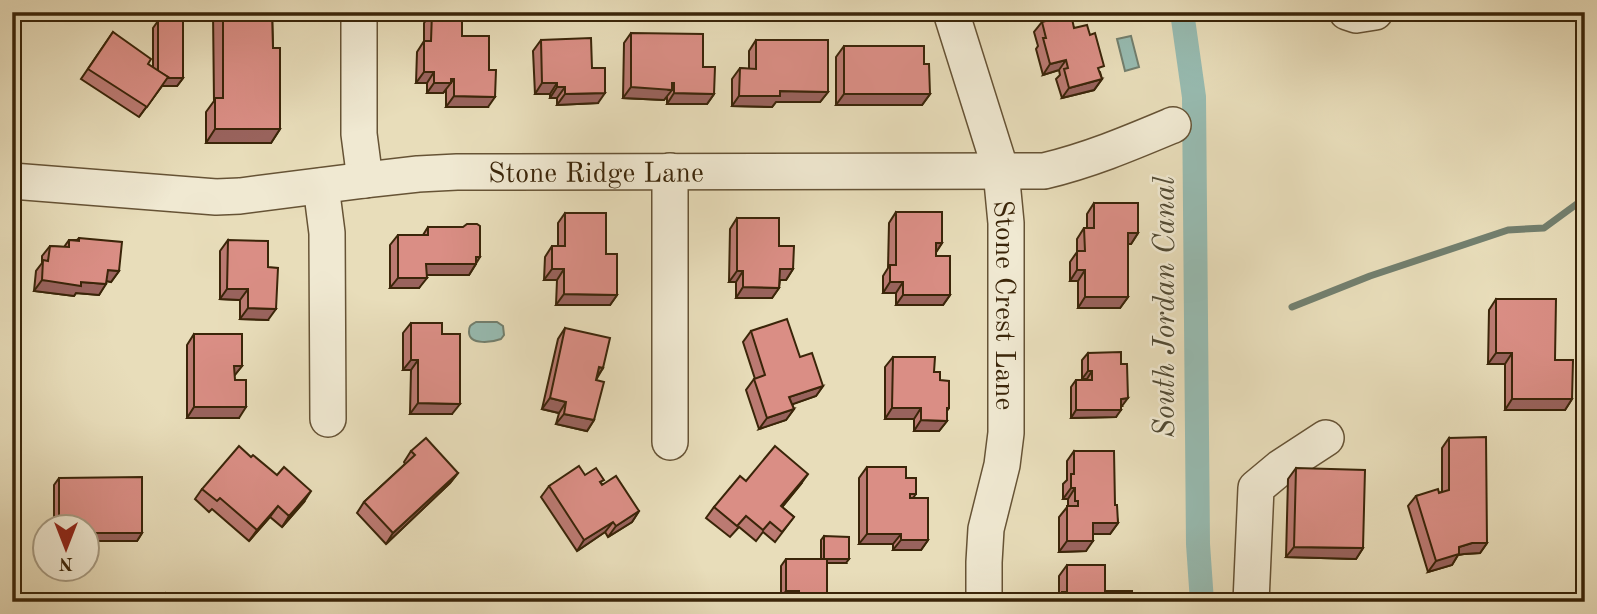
<svg xmlns="http://www.w3.org/2000/svg" width="1597" height="614" viewBox="0 0 1597 614" font-family="'Old Standard TT',serif">
  <style>
    .water { fill: #97bbb1; stroke: #727f6e; stroke-width: 2 }
    .lines { fill: none; stroke-linecap: round; stroke-linejoin: round }
    .stream { stroke: #727f6e; stroke-width: 7 }
    .canal { stroke: #97bbb1; stroke-width: 24 }
    .minor-casing { stroke: #665335; stroke-width: 38 }
    .minor { stroke: #f0e9d2; stroke-width: 35 }
    .wall { fill: #bb7a72; stroke: #3a2509; stroke-width: 2 }
    .shaded-wall { fill: #99635d; stroke: #3a2509; stroke-width: 2 }
    .building { fill: #da8e85; stroke: #3a2509; stroke-width: 2 }
    .labels { text-anchor: middle; stroke-width: 5; stroke-linejoin: round; paint-order: stroke }
    .street-label { font-size: 28px; fill: #3a2509; stroke: #f0e9d2 }
    .water-label { font-size: 30px; font-style: italic; fill: #514a33; stroke: #f0e9d2 }
  </style>
  <rect width="100%" height="100%" fill="#e8ddba"/>
  <filter id="stains"><feTurbulence type="fractalNoise" baseFrequency=".00286" numOctaves="4"/><feColorMatrix values="0 0 0 0 .2 0 0 0 0 .09 0 0 0 0 .02 0 0 0 .5 -.17"/></filter>
  <radialGradient id="worn" r=".72"><stop offset=".6" stop-color="#630" stop-opacity="0"/><stop offset="1" stop-color="#630" stop-opacity=".3"/></radialGradient>
  <g class="water">
    <path d="M1131,36l8,31 -14,4 -8,-32z"/>
    <path d="M476,322h21l6,4 1,9 -3,4c-8,3 -32,7 -32,-7 0,-7 2,-7 7,-10z"/>
  </g>
  <g class="lines">
    <path class="stream" d="M1292,307l78,-31 138,-46 36,-2 41,-30"/>
    <path class="canal" d="M1182,12l12,85 4,447 4,58"/>
    <g class="minor-casing">
      <g id="minor">
        <path d="M359,12v122l6,46"/>
        <path id="s1" d="M951,12l50,159 5,52v210l-4,32 -16,64 -2,33v40"/>
        <path d="M1347,12l9,3 19,-3"/>
        <path d="M670,171v271"/>
        <path id="s2" d="M12,181l204,16 24,-1 125,-16 53,-6 39,-2 587,-1c46,-11 86,-28 129,-46"/>
        <path d="M321,186l6,47 1,186"/>
        <path d="M1251,602l5,-114 24,-20 46,-30"/>
      </g>
    </g>
    <use href="#minor" class="minor"/>
  </g>
  <g class="wall">
    <path d="M213,12h59l1,36 7,81 -9,14h-65v-31l8,-11z"/>
    <path d="M432,13l30,23 26,71h-42v-17l-3,3h-16v-10h-11l1,-31 7,-11v-18z"/>
    <path d="M158,21l25,57 -6,8h-15l-23,31 -58,-38 32,-47 35,32 5,4v-40z"/>
    <path d="M1042,22l58,50 2,7 -8,11 -32,8 -6,-19 4,-4 -1,-5 -16,5 -7,-26 2,-3 -4,-14z"/>
    <path d="M631,33l72,34 11,27 -7,10h-40v-8l-3,4 -41,-2 1,-55z"/>
    <path d="M541,40l51,28 6,35 -41,2v-7h-7v-4h-15l-2,-43z"/>
    <path d="M756,40l72,52 -8,10h-44l-4,5 -40,-1v-27l8,-11 9,1v-18z"/>
    <path d="M844,46l86,48 -8,11h-86v-48z"/>
    <path d="M1094,203l44,30 -7,11h-3v53l-8,11h-42v-27h-8v-19l7,-10v-13l7,-11h3v-14z"/>
    <path d="M896,212l46,31 -6,9v4l14,39 -7,10h-47v-12h-13v-17l5,-8 1,-45z"/>
    <path d="M565,213l41,41 11,41 -7,10h-54l1,-25h-13l1,-23 7,-11h6v-23z"/>
    <path d="M737,218l42,28 14,23 -7,11h-6l-1,8 -7,10h-36v-16h-7l1,-53z"/>
    <path d="M428,227l48,36v1l-7,11h-43l-7,13h-29v-43l8,-10h25z"/>
    <path d="M79,238l40,33 -8,11 -4,-1 -8,14 -23,-2 -2,3 -40,-5 2,-20 6,-8v-7l8,-10 14,1 5,-7h8z"/>
    <path d="M228,240l40,80 -28,-1v-19l-20,-1v-48z"/>
    <path d="M1496,299l59,61 17,39 -7,11h-60v-46h-17l1,-54z"/>
    <path d="M411,323l31,11 10,80h-42l1,-44h-8v-37z"/>
    <path d="M565,328l38,40 -7,12 -2,40 -7,11 -31,-7 3,-11 -17,-4 16,-70z"/>
    <path d="M751,331l49,26 23,29 -7,10 -24,8 2,5 -8,11 -27,9 -13,-39 8,-11h1l-12,-37z"/>
    <path d="M194,334l48,32 -8,10 5,42h-52v-73z"/>
    <path d="M1088,353l34,53h-1l-5,11 -45,1v-31l5,-7h11v-1h-5v-19z"/>
    <path d="M893,357l47,23 9,28 -2,3v10l-8,10h-25v-12h-29v-52z"/>
    <path d="M1449,438l38,105 -7,10 -16,1 -6,1 -6,10 -24,7 -20,-66 8,-10 26,-4v-44z"/>
    <path d="M411,451l47,22 -8,10 -64,61 -29,-31 7,-11 41,-38 -1,-2z"/>
    <path d="M1074,451l41,54 3,18 -8,11h-17l-7,17 -27,1v-35l9,-11v-7h-5v-15l4,-4v-19z"/>
    <path d="M867,467l39,11 10,16 -3,4 15,42 -7,10h-28v-6h-34v-66z"/>
    <path d="M1296,468l67,80 -7,11 -70,-2 2,-78z"/>
    <path d="M585,475l16,8 38,28 -7,11 -24,15 -3,-5 -28,19 -36,-54 8,-11z"/>
    <path d="M59,478l83,55 -5,8h-41l-5,8 -3,-22h-34v-42z"/>
    <path d="M746,481l55,3 -19,23 12,10 -19,25 -12,-10 -7,9 -17,-14 -9,10 -24,-19 8,-11z"/>
    <path d="M202,489l102,13 -22,25 -12,-10 -21,24 -37,-32 -3,3 -14,-13z"/>
    <path d="M824,536l22,27h-19v39h-33v-4h-13v-32l5,-7h35v-19z"/>
    <path d="M1067,565l38,26 27,11h-76l3,-5v-21z"/>
  </g>
  <g class="shaded-wall">
    <path d="M1066,60l-7,10 -16,5 7,-11z"/>
    <path d="M424,72h10l-7,11h-11z"/>
    <path d="M162,78h21l-6,8h-15l-23,31 23,-31z"/>
    <path d="M451,79h3l-11,14h-16l7,-10z"/>
    <path d="M1102,79l-8,11 -32,8 7,-10z"/>
    <path d="M542,83h15l-7,11h-15z"/>
    <path d="M674,83l-5,7h3l-8,10 -41,-2 8,-11z"/>
    <path d="M557,87h8l-8,11h-7z"/>
    <path d="M780,91l48,1 -8,10h-44l-4,5 -40,-1 7,-10z"/>
    <path d="M605,93l-7,10 -41,2 8,-11z"/>
    <path d="M674,93l40,1 -7,10h-40z"/>
    <path d="M844,94h86l-8,11h-86z"/>
    <path d="M454,96l41,1 -7,10h-42z"/>
    <path d="M215,129h65l-9,14h-65z"/>
    <path d="M1128,233h10l-7,11h-11z"/>
    <path d="M936,243h6l-7,11z"/>
    <path d="M476,257h4l-11,18h-50l7,-11z"/>
    <path d="M552,269h12l-7,11h-13z"/>
    <path d="M780,269h13l-7,11h-14z"/>
    <path d="M108,270l11,1 -8,11 -10,-2z"/>
    <path d="M1077,270h8l-7,11h-8z"/>
    <path d="M737,271h6l-7,11h-7z"/>
    <path d="M398,278h29l-8,10h-29z"/>
    <path d="M42,280l39,2 25,2 -7,11 -23,-2 -2,3 -40,-5z"/>
    <path d="M890,282h13l-7,11h-13z"/>
    <path d="M743,287l36,1 -7,10h-36z"/>
    <path d="M227,289h21l-8,11 -20,-1z"/>
    <path d="M564,294l53,1 -7,10h-54z"/>
    <path d="M903,295h47l-7,10h-47z"/>
    <path d="M1085,297h43l-8,11h-42z"/>
    <path d="M248,308l28,1 -8,11 -28,-1z"/>
    <path d="M1496,353h16l-7,11h-17z"/>
    <path d="M411,360h7l-7,10h-8z"/>
    <path d="M234,366h8l-8,10z"/>
    <path d="M599,367l4,1 -7,10z"/>
    <path d="M1088,371h4l-5,8h-5z"/>
    <path d="M823,386l-7,10 -34,12 7,-11z"/>
    <path d="M550,398l16,4 -7,11 -17,-4z"/>
    <path d="M1128,398l-6,8h-6l5,-7z"/>
    <path d="M1512,399h60l-7,11h-60z"/>
    <path d="M418,403l42,1 -8,10h-42z"/>
    <path d="M194,407h52l-7,11h-52z"/>
    <path d="M892,408h29l-7,11h-29z"/>
    <path d="M794,409l-8,11 -27,9 8,-11z"/>
    <path d="M1076,410h45l-5,7 -45,1z"/>
    <path d="M564,414l30,6 -7,11 -31,-7z"/>
    <path d="M921,420l26,1 -8,10h-25z"/>
    <path d="M458,473l-8,10 -64,61 7,-11z"/>
    <path d="M808,474l-7,10 -27,33 7,-11z"/>
    <path d="M1071,488h4l-7,11h-5z"/>
    <path d="M311,491l-7,11 -22,25 7,-11z"/>
    <path d="M278,506l-8,11 -21,24 8,-11z"/>
    <path d="M639,511l-7,11 -24,15 8,-11z"/>
    <path d="M613,522l-8,10 -28,19 7,-11z"/>
    <path d="M1093,523h25l-8,11h-24z"/>
    <path d="M96,533h46l-5,8h-46z"/>
    <path d="M867,534h34l-8,10h-34z"/>
    <path d="M901,540h27l-7,10h-28z"/>
    <path d="M1067,541h26l-7,10 -27,1z"/>
    <path d="M88,542h8l-5,7h-3z"/>
    <path d="M1472,543h15l-7,10 -16,1 -6,1 -6,10 -24,7 8,-11 23,-14z"/>
    <path d="M1294,547l69,1 -7,11 -70,-2z"/>
    <path d="M824,559h25l-3,4h-25z"/>
    <path d="M786,591h13l-5,7h-13z"/>
  </g>
  <g class="building">
    <path d="M223,12h49l1,36h7v81h-65v-31h8z"/>
    <path d="M432,13h30v23h27v34h7l-1,27 -41,-1v-17h-3v4h-17v-11h-10v-31h7z"/>
    <path d="M1071,14l3,14 13,-3 3,10 5,-2 9,33 -6,2 4,11 -33,9 -5,-19 4,-1 -2,-8 -16,4 -7,-26h3l-4,-16z"/>
    <path d="M158,21h25v57h-16l1,-1 -10,-6z"/>
    <path d="M113,32l38,27 -3,5 20,13 -21,30 -59,-38z"/>
    <path d="M631,33l72,1v33h12l-1,27 -40,-1v-10h-2v7l-41,-3z"/>
    <path d="M591,38l1,30h13v25l-40,1v-7h-8v-4h-15l-1,-43z"/>
    <path d="M756,40h72v52l-48,-1v5h-41l1,-28 16,1z"/>
    <path d="M844,46h80v18h5l1,30h-86z"/>
    <path d="M1094,203h44v30h-10v64h-43v-27h-8v-19h8l-1,-23h10z"/>
    <path d="M896,212h46v31h-6v13h14v39h-47v-13h-13v-17h6z"/>
    <path d="M565,213h41v41h11v41l-53,-1v-25h-12v-23h13z"/>
    <path d="M737,218h42v28h15l-1,23h-13l-1,19 -36,-1v-16h-6z"/>
    <path d="M467,224h10l3,2v31h-4v7h-50l1,14h-29v-43h30v-8h35z"/>
    <path d="M79,238l43,4 -3,29 -11,-1 -2,14 -25,-2v4l-39,-6 1,-20 5,1 2,-15 19,1v-7l10,1z"/>
    <path d="M228,240l40,1v26l10,1 -2,41 -28,-1v-19h-21z"/>
    <path d="M1496,299h60l-1,61h18l-1,39h-60v-46h-16z"/>
    <path d="M787,319l13,38 12,-4 11,33 -34,11 5,12 -27,9 -13,-39 11,-4 -14,-44z"/>
    <path d="M411,323h31v11h18v70l-42,-1v-43h-7z"/>
    <path d="M565,328l45,10 -7,30 -4,-1 -3,13 8,2 -10,38 -30,-6 2,-12 -16,-4z"/>
    <path d="M194,334h48v32h-8l1,14h11v27h-52z"/>
    <path d="M1121,352v12h6l1,34 -7,1v11h-45v-30h16v-9h-4v-18z"/>
    <path d="M893,357h42l-1,15h6v8l9,1v27h-2v13l-26,-1v-12h-29z"/>
    <path d="M1486,437l1,106h-15l-13,4v7l-23,7 -20,-65 22,-7 1,4 10,-3v-52z"/>
    <path d="M426,438l32,35 -65,60 -29,-31 51,-47 -4,-4z"/>
    <path d="M239,446l12,11 2,-2 24,20 7,-8 27,24 -22,25 -11,-10 -21,24 -37,-32 -3,3 -15,-12z"/>
    <path d="M775,446l33,28 -27,32 13,11 -12,15 -12,-10 -7,8 -17,-14 -9,10 -23,-19 26,-31 6,5z"/>
    <path d="M1074,451h40l1,54h2l1,18h-25v18h-26v-35h11v-5h-3v-13h-4v-14h3z"/>
    <path d="M579,466l6,9 11,-7 8,12 -4,2 2,3 14,-9 23,35 -23,15 -3,-4 -29,18 -35,-54z"/>
    <path d="M867,467h39v11h10v16h-6v4h18v42h-27v-6h-34z"/>
    <path d="M1296,468l69,2 -2,78 -69,-1z"/>
    <path d="M142,477v56h-46v9h-8v-15h-29v-49z"/>
    <path d="M824,536l25,1v22h-25z"/>
    <path d="M786,559h41v43h-28v-11h-13z"/>
    <path d="M1067,565h38v26h27v11h-70v-10h5z"/>
    <path d="M166,593l36,9h-38z"/>
    <rect x="267" y="598" width="30" height="4"/>
    <path d="M496,600l69,1v1h-69z"/>
  </g>
  <g class="labels">
    <g class="street-label">
      <text dy="10" stroke="none"><textPath href="#s2" startOffset="586">Stone Ridge Lane</textPath></text>
      <text dy="10" stroke="none"><textPath href="#s1" startOffset="301">Stone Crest Lane</textPath></text>
    </g>
    <g class="water-label">
      <text transform="translate(1164 307) rotate(-90)" y="10">South Jordan Canal</text>
    </g>
  </g>
  <rect width="1597" height="614" fill="none" stroke="#e8ddba" stroke-width="42"/>
  <rect x="14" y="14" width="1569" height="586" fill="none" stroke="#3a2509" stroke-width="3.5"/>
  <rect x="21" y="21" width="1555" height="572" fill="none" stroke="#3a2509" stroke-width="2"/>
  <g transform="translate(66 548) rotate(180)"><circle r="33" fill="#f0e9d2" stroke="#a79b82" stroke-width="2"/>
  <path d="M0-5L12 26L0 18L-12 26Z" fill="#8f2418"/>
  <text y="-10" font-size="19" font-weight="bold" text-anchor="middle" fill="#3a2509">N</text>
  </g>
  <rect width="100%" height="100%" filter="url(#stains)"/>
  <rect width="100%" height="100%" fill="url(#worn)"/>
</svg>
